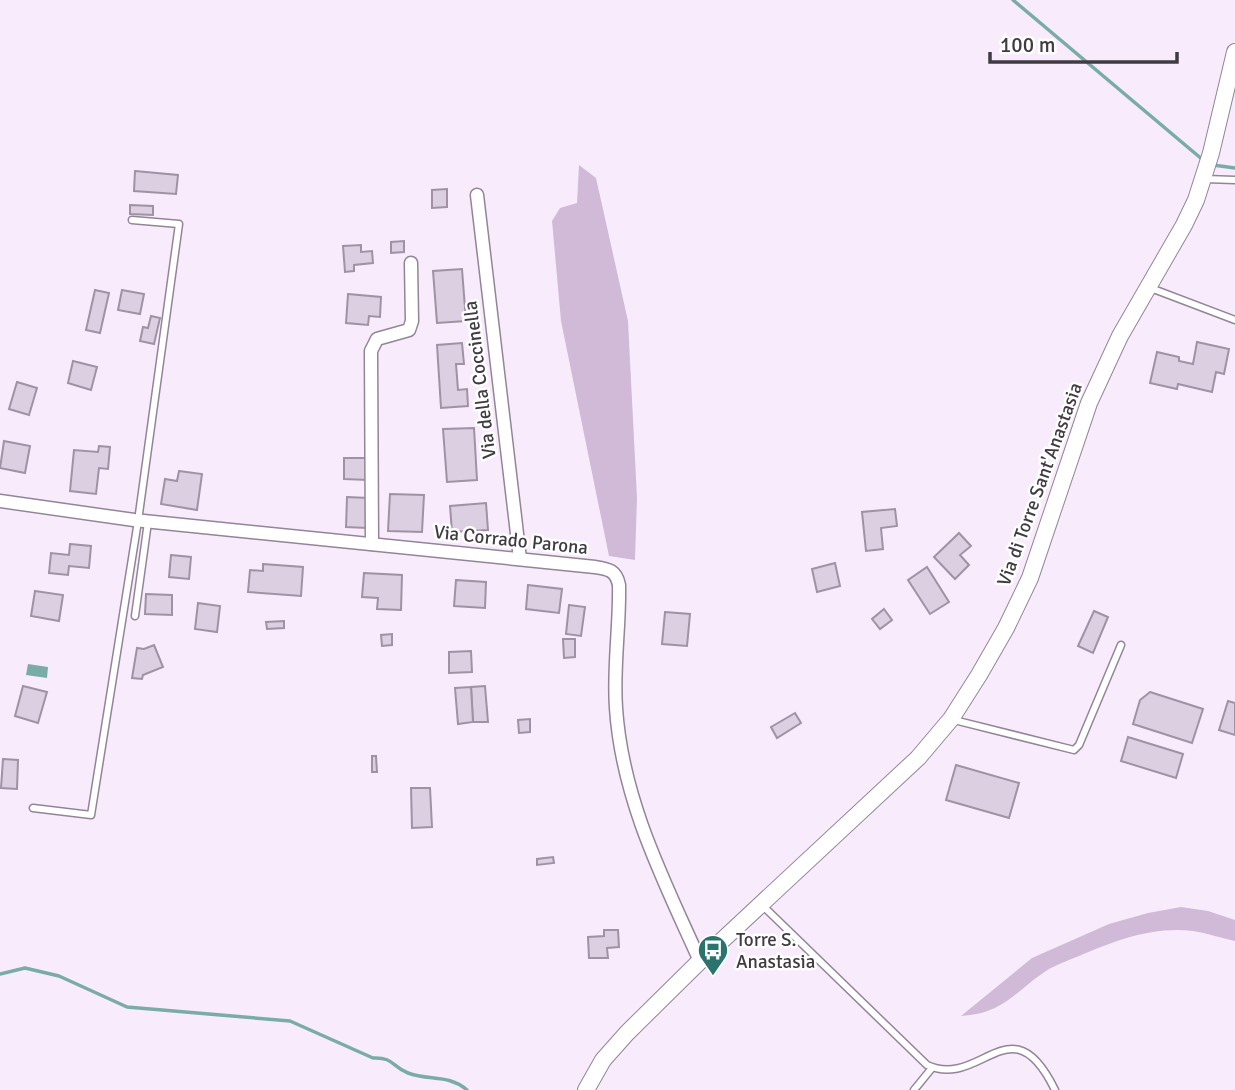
<svg xmlns="http://www.w3.org/2000/svg" width="1235" height="1090" viewBox="0 0 1235 1090" font-family="Signika,sans-serif">
  <style>
    .green { fill: #d1b9d8 }
    .water { fill: #7aaca7 }
    .lines { fill: none; stroke-linecap: round; stroke-linejoin: round }
    .stream { stroke: #7aaca7; stroke-width: 3.5 }
    .building { fill: #ddcfe2; stroke: #a092a4; stroke-width: 2 }
    .lane-casing { stroke: #928597; stroke-width: 9 }
    .street-casing { stroke: #928597; stroke-width: 15 }
    .secondary-casing { stroke: #928597; stroke-width: 18 }
    .lane { stroke: #fff; stroke-width: 6 }
    .street { stroke: #fff; stroke-width: 12 }
    .secondary { stroke: #fff; stroke-width: 16 }
    .labels { text-anchor: middle; stroke-width: 5; stroke-linejoin: round; paint-order: stroke }
    .street-label { font-size: 19px; fill: #403a42; stroke: #fefefe }
    .poi-label { font-size: 19px; fill: #403a42; stroke: #fefefe; text-anchor: start }
  </style>
  <rect width="100%" height="100%" fill="#f8ecfc"/>
  <g class="green">
    <path d="M579,165l17,13 32,143 9,177 -2,62 -26,-4 -48,-235 -9,-100 8,-13 17,-5z"/>
    <path d="M1181,907l27,4 27,9v21c-14,-3 -28,-8 -42,-10 -40,-5 -79,10 -114,25 -10,4 -21,8 -30,13 -33,21 -45,45 -88,47l71,-58 77,-34 39,-11z"/>
  </g>
  <path class="water" d="M28,664l20,3 -1,11 -21,-3z"/>
  <g class="lines">
    <g class="stream">
      <path d="M1013,0l190,160"/>
      <path d="M1213,165l22,3"/>
      <path d="M0,974l25,-6 34,8 68,31 163,14 83,37c21,-1 19,9 35,15 21,8 41,1 59,17"/>
    </g>
  </g>
  <g class="building">
    <path d="M135,171l43,4 -2,19 -42,-3z"/>
    <path d="M447,189v18l-15,1v-18z"/>
    <path d="M130,205l23,1v9l-23,-1z"/>
    <path d="M404,241v11l-13,1v-11z"/>
    <path d="M361,245v7l11,-1 1,12 -19,2v6l-9,1 -2,-26z"/>
    <path d="M462,269l4,52 -29,2 -4,-52z"/>
    <path d="M95,290l14,3 -9,40 -14,-3z"/>
    <path d="M122,290l22,4 -4,20 -22,-4z"/>
    <path d="M348,294l33,3 -1,20 -11,-1 -1,9 -22,-2z"/>
    <path d="M151,316l9,2 -6,26 -14,-3 3,-14 5,1z"/>
    <path d="M1197,342l32,7 -5,25 -8,-2 -4,20 -34,-8 -1,5 -27,-6 7,-31 22,5v4l14,3z"/>
    <path d="M462,343l2,21h-8l2,26 9,-1 1,17 -27,2 -4,-63z"/>
    <path d="M73,361l24,6 -6,23 -23,-7z"/>
    <path d="M17,382l20,6 -8,27 -20,-6z"/>
    <path d="M474,428l3,52 -30,2 -4,-53z"/>
    <path d="M4,441l26,5 -5,27 -25,-5z"/>
    <path d="M99,446l11,1 -2,22 -9,-1 -3,26 -26,-3 4,-41 24,2z"/>
    <path d="M344,458h24v22l-24,-1z"/>
    <path d="M179,471l23,3 -5,36 -36,-6 4,-25 12,2z"/>
    <path d="M390,494l34,1 -2,37 -34,-1z"/>
    <path d="M347,497l21,1 -1,30 -21,-1z"/>
    <path d="M486,503l2,27 -36,2 -2,-26z"/>
    <path d="M895,509l2,17 -16,2 2,21 -17,2 -4,-39z"/>
    <path d="M959,533l12,13 -11,9 9,10 -14,14 -21,-22z"/>
    <path d="M70,544l21,2 -2,22 -20,-2 -1,9 -19,-2 2,-20 18,2z"/>
    <path d="M171,555l20,2 -2,22 -20,-2z"/>
    <path d="M835,563l5,23 -23,6 -5,-23z"/>
    <path d="M263,564l40,3 -2,29 -53,-4 2,-22 13,1z"/>
    <path d="M927,567l22,35 -19,12 -22,-34z"/>
    <path d="M364,573l38,2 -1,35 -24,-1 1,-11 -16,-1z"/>
    <path d="M456,580l30,2 -1,26 -31,-2z"/>
    <path d="M528,585l34,4 -3,24 -33,-4z"/>
    <path d="M35,591l28,4 -4,26 -28,-5z"/>
    <path d="M146,594l26,1v20l-27,-1z"/>
    <path d="M198,603l22,3 -3,26 -22,-3z"/>
    <path d="M569,605l16,2 -4,29 -15,-2z"/>
    <path d="M884,609l8,11 -12,9 -8,-10z"/>
    <path d="M1094,611l14,6 -15,36 -15,-7z"/>
    <path d="M665,612l25,2 -3,32 -25,-2z"/>
    <path d="M284,621v7l-17,1 -1,-7z"/>
    <path d="M392,634v11l-10,1 -1,-11z"/>
    <path d="M563,639h12v18l-11,1z"/>
    <path d="M154,645l9,22 -20,8 -1,4 -10,-1 5,-30 7,1z"/>
    <path d="M471,651l1,21 -23,1v-21z"/>
    <path d="M23,686l24,6 -9,31 -23,-7z"/>
    <path d="M485,686l3,36h-15l-2,-35z"/>
    <path d="M471,687l2,35 -15,2 -3,-36z"/>
    <path d="M1150,692l53,17 -11,34 -59,-19 7,-24z"/>
    <path d="M1228,701l7,2v32l-16,-5z"/>
    <path d="M795,713l6,10 -24,15 -6,-11z"/>
    <path d="M530,719v13l-11,1 -1,-13z"/>
    <path d="M1128,737l55,17 -7,24 -55,-17z"/>
    <path d="M372,756h4l1,16h-5z"/>
    <path d="M3,759l15,1 -1,29 -16,-1z"/>
    <path d="M956,765l63,18 -10,35 -63,-18z"/>
    <path d="M411,788h19l2,39 -20,1z"/>
    <path d="M553,857l1,6 -17,2v-6z"/>
    <path d="M604,930h14l1,17 -12,1 1,10h-19l-1,-21 16,-1z"/>
  </g>
  <g class="lines">
    <g class="lane-casing">
      <g id="lane">
        <path d="M1205,179l30,1"/>
        <path d="M1148,287l87,33"/>
        <path d="M135,616l13,-94"/>
        <path d="M954,720l120,30 5,-5 42,-100"/>
        <path d="M33,808l58,7 47,-294 41,-297 -47,-4"/>
        <path d="M763,906l164,159c54,25 84,-65 128,25"/>
        <path d="M914,1090l18,-22"/>
      </g>
    </g>
    <g class="street-casing">
      <g id="street">
        <path d="M477,195l43,364"/>
        <path d="M0,501l134,19 461,47c13,2 21,3 24,18 1,41 -6,82 -3,123 6,91 47,171 84,253"/>
        <path d="M372,544l-1,-193 6,-12 32,-9 3,-9 -1,-58"/>
      </g>
    </g>
    <g class="secondary-casing">
      <path id="secondary" d="M586,1090l17,-30 24,-27 73,-72 218,-203 33,-39 28,-44 27,-47 24,-50 59,-175 31,-67 64,-111 12,-25 15,-47 24,-101"/>
    </g>
    <use href="#lane" class="lane"/>
    <use href="#street" class="street"/>
    <use href="#secondary" class="secondary"/>
  </g>
  <defs>
    <g id="bus-pin" transform="scale(1.575)"><path d="M0 17L-7.5 6A9.5 9.5 0 1 1 7.5 6Z" fill="#2b746d" stroke="#fefefe"/><path d="M-5-6H5V4H4V6H2V4H-2V6H-4V4H-5ZM-3.5-4V0h7V-4ZM-3.5 1.2v1.5H-2V1.2ZM2 1.2v1.5H3.5V1.2Z" fill="#fff"/></g>
  </defs>
  <g fill-rule="evenodd">
    <use href="#bus-pin" x="713" y="950"/>
  </g>
  <g class="labels">
    <g class="street-label">
      <text transform="translate(479 380) rotate(-97)" y="7">Via della Coccinella</text>
      <text transform="translate(1039 484) rotate(-70)" y="7">Via di Torre Sant'Anastasia</text>
      <text transform="translate(511 539) rotate(6)" y="7">Via Corrado Parona</text>
    </g>
    <g class="poi-label">
      <text x="736" y="946">Torre S.<tspan x="736" dy="22">Anastasia</tspan></text>
    </g>
  </g>
  <path d="M990 52v10h187v-10" fill="none" stroke="#403a42" stroke-width="3.5"/>
  <text x="1000" y="52" font-size="21" fill="#403a42" stroke="#fefefe" stroke-width="5" paint-order="stroke">100 m</text>
</svg>
